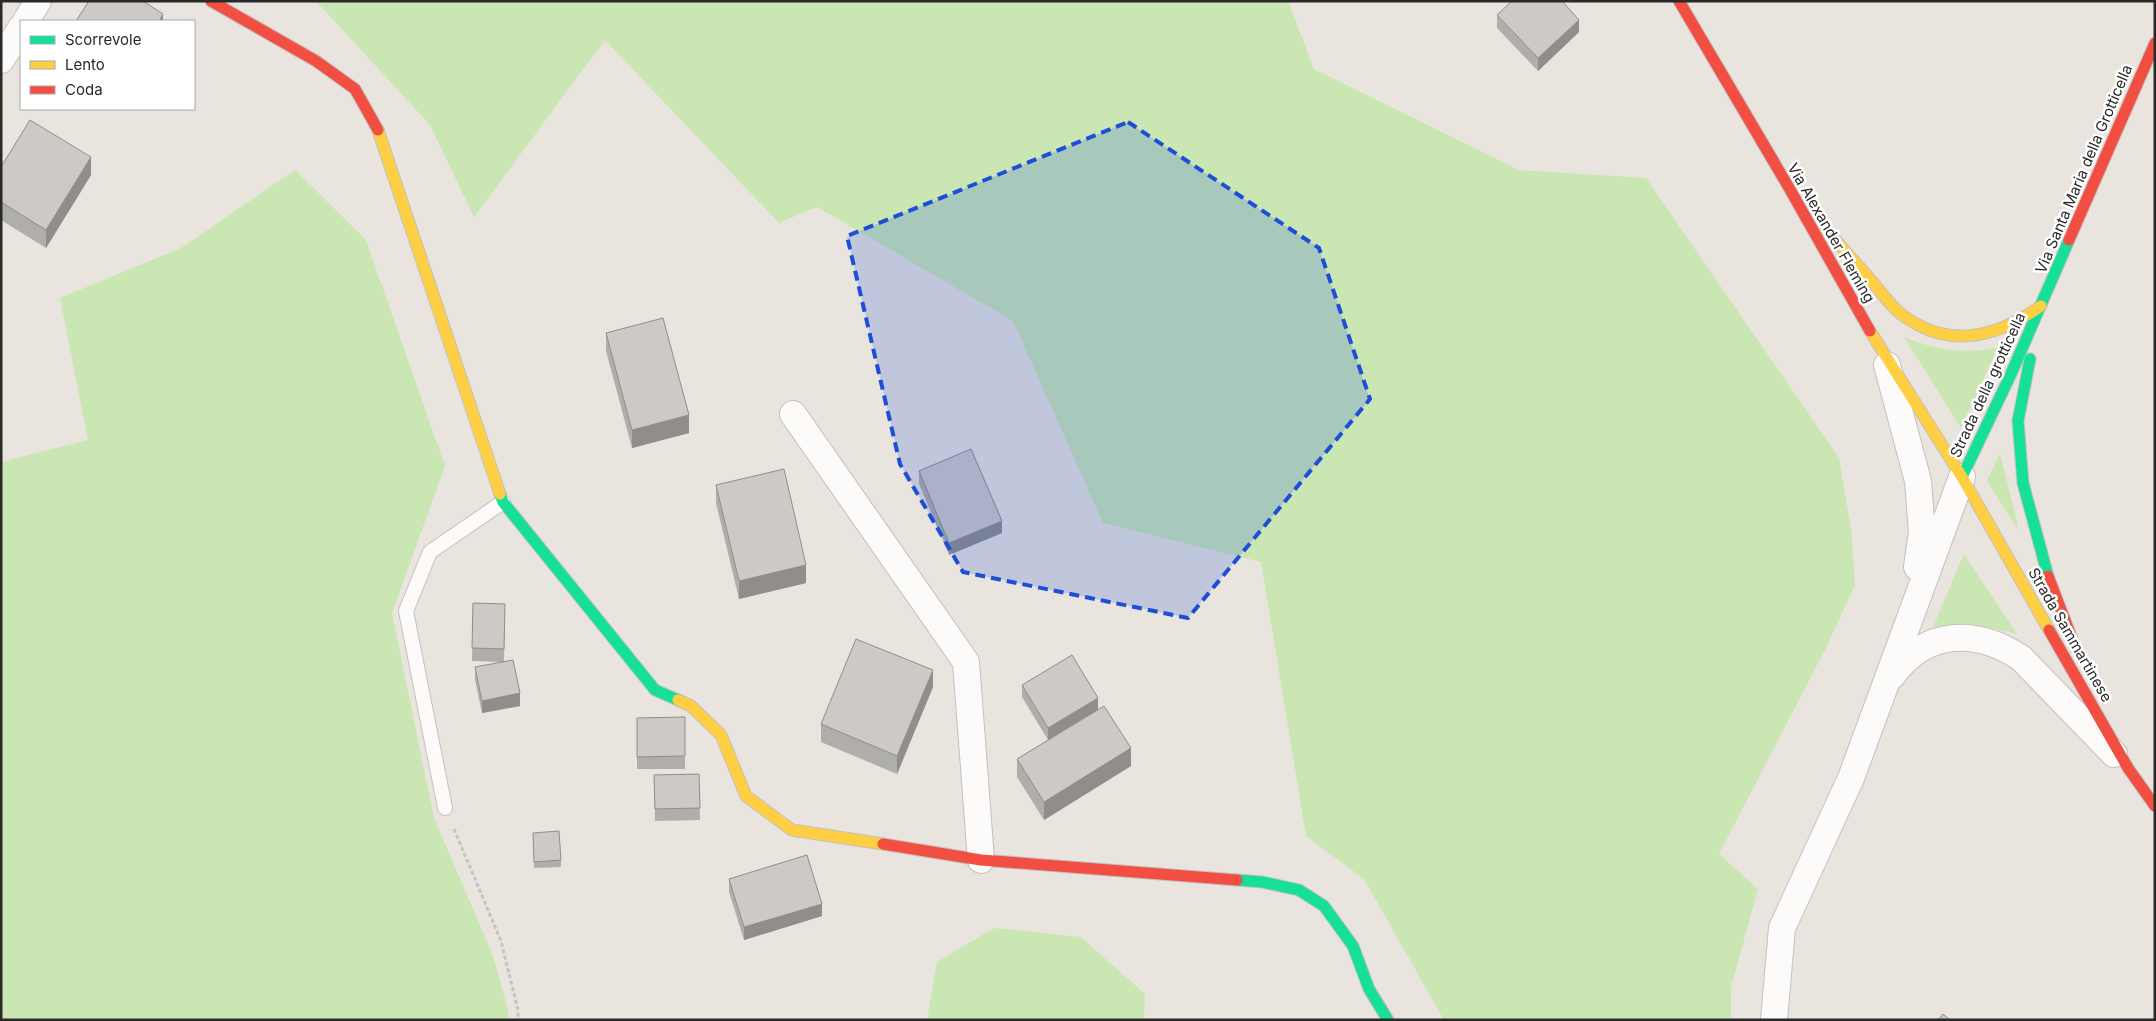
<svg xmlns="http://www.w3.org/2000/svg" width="2156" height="1021" viewBox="0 0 2156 1021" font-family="Inter,sans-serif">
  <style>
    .green { fill: #cae7b3 }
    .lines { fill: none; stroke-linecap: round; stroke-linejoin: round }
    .lane-casing { stroke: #c2c0c0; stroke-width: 16 }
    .street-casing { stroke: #c2c0c0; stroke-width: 28 }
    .fast-casing { stroke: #c2c0c0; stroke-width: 13 }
    .slow-casing { stroke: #c2c0c0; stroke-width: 13 }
    .jam-casing { stroke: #c2c0c0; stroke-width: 13 }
    .path { stroke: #c4c4c3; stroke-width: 3; stroke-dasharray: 4 2.5; stroke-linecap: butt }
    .lane { stroke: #fcfbfa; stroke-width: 14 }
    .street { stroke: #fcfbfa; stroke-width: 26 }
    .fast { stroke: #16e098; stroke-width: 11 }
    .slow { stroke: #ffcf43; stroke-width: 11 }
    .jam { stroke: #f24e42; stroke-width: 11 }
    .wall { fill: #b0aea9 }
    .shaded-wall { fill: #908d8a }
    .building { fill: #cdcac5; stroke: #908d8a }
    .marked { fill: #1d4ed8; fill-opacity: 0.2; stroke: #1d4ed8; stroke-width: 4; stroke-dasharray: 10 6; stroke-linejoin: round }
    .labels { text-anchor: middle; stroke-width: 5; stroke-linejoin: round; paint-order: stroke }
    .street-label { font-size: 15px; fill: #292929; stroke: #fff }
  </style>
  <rect width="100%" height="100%" fill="#e9e4de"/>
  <g class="green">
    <path d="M316,1h972l26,68 205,101 127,8 193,280 12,71 4,56 -28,61 -108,208 39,35 -27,98v33h-287l-80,-141 -58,-43 -45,-274 -158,-39 -90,-202 -196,-114 -38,16 -174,-183 -131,177 -44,-92z"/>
    <path d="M295,170l71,70 79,226 -53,147 42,205 58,135 16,56v11h-507v-558l87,-22 -28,-142 121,-50z"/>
    <path d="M1904,337c32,13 60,18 94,10l-37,81z"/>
    <path d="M2000,453l19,78 -32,-50z"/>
    <path d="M1964,554l53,80 -44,-10 -40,3z"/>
    <path d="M994,928l87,9 64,57 -1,26h-217l10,-58z"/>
  </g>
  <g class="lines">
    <g class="lane-casing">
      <path id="lane" d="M445,808l-39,-197 24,-59 73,-50"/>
    </g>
    <g class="street-casing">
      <g id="street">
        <path d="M26,21l12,-20"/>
        <path d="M1,60l20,-32"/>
        <path d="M1887,365l31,116 4,51 -5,35"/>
        <path d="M793,414l173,248 15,198"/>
        <path d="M1892,676c34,-47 84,-48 129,-18l93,96"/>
        <path d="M1774,1020l8,-92 69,-150 111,-301"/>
      </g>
    </g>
    <g class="fast-casing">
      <g id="fast">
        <path d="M2030,359l-12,62 5,62 25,93"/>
        <path d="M1962,477l49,-103 58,-134"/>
        <path d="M500,494l3,8 152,188 23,10"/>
        <path d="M1237,880l25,2 37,8 25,16 29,40 16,43 19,31"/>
      </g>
    </g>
    <g class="slow-casing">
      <g id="slow">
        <path d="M378,130l122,364"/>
        <path d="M1825,228c16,19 34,38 50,57 8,10 16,21 26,29 47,36 95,24 140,-8"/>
        <path d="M1870,331l92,146 87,153"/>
        <path d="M678,700l13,6 30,29 25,61 46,34 91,14"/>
      </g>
    </g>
    <g class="jam-casing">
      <g id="jam">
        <path d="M211,1l105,60 39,28 23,41"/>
        <path d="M1679,1l109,185 82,145"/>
        <path d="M2069,240l86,-197"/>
        <path d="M2048,576l28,73"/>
        <path d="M2049,630l79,138 27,38"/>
        <path d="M883,844l98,16 256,20"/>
      </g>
    </g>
    <path class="path" d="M454,829l47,112 17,69v10"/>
    <use href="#lane" class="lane"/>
    <use href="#street" class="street"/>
    <use href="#fast" class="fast"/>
    <use href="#slow" class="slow"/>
    <use href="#jam" class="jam"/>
  </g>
  <g class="wall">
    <path d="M1497,15l82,17 -41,39 -41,-43z"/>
    <path d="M1,167l90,8 -45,73 -45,-28z"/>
    <path d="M606,333l83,100 -57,15 -26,-97z"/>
    <path d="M919,471l83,62 -53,22 -30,-71z"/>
    <path d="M716,485l90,98 -67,16 -23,-96z"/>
    <path d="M473,603l32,1 -1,57 16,45 -38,7 -7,-33v-13l29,-5 -32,-1z"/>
    <path d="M1022,685l76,25 33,56 -87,54 -27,-43v-18l56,-34 -25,15 -26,-43z"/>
    <path d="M933,687l-36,87 -76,-32v-18z"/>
    <path d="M685,717v52h-48v-51z"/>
    <path d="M699,774l1,46 -45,1 -1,-46z"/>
    <path d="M533,839l28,21v7l-27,1z"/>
    <path d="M729,879l93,37 -78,24 -15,-48z"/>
  </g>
  <g class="shaded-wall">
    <path d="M163,14v7h-4z"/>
    <path d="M1579,20v12l-41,39v-13z"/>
    <path d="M91,157v18l-45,73v-18z"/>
    <path d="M689,415v18l-57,15v-18z"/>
    <path d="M1002,521v12l-53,22v-12z"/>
    <path d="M806,565v18l-67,16v-18z"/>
    <path d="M933,670v17l-36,87v-18z"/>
    <path d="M520,693v13l-38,7v-12z"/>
    <path d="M1098,698v13l-50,29v-12z"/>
    <path d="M1131,748v18l-87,54v-18z"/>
    <path d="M822,904v12l-78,24v-13z"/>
  </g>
  <g class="building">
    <path d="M89,1h54l20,13 -4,7h-83z"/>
    <path d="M1512,1h50l17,19 -41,38 -41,-43z"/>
    <path d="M30,120l61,37 -45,73 -45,-28v-35z"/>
    <path d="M663,318l26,97 -57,15 -26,-97z"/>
    <path d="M971,449l31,72 -53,22 -30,-72z"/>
    <path d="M784,469l22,96 -67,16 -23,-96z"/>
    <path d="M473,603l32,1 -1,45 -32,-1z"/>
    <path d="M856,639l77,31 -36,86 -76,-32z"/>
    <path d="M1072,655l26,43 -50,30 -26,-43z"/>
    <path d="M513,660l7,33 -38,8 -7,-34z"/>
    <path d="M1104,706l27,42 -87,54 -27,-43z"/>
    <path d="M685,717v39l-48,1v-39z"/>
    <path d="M699,774l1,34 -45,1 -1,-34z"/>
    <path d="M559,831l2,29 -27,2 -1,-29z"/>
    <path d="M807,855l15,49 -78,23 -15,-48z"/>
    <path d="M1943,1014l7,6h-12z"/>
  </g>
  <path class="marked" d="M1128,122l191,126 51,151 -182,219 -225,-46 -63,-108 -53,-228z"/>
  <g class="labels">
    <g class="street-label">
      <text transform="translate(2084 169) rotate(-67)" y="5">Via Santa Maria della Grotticella</text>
      <text transform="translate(1831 233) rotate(60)" y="5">Via Alexander Fleming</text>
      <text transform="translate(1988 385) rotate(-65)" y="5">Strada della grotticella</text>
      <text transform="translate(2070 635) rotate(60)" y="5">Strada Sammartinese</text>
    </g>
  </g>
  <rect width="2156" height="1021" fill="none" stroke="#292929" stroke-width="5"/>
  <rect x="20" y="20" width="175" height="90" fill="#ffffff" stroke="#a9a9a9"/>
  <rect x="30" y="36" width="25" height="8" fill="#16e098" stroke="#a9a9a9"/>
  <text x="65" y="45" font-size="15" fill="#292929">Scorrevole</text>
  <rect x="30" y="61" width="25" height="8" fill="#ffcf43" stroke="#a9a9a9"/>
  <text x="65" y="70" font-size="15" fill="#292929">Lento</text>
  <rect x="30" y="86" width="25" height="8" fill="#f24e42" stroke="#a9a9a9"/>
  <text x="65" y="95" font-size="15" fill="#292929">Coda</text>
</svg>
